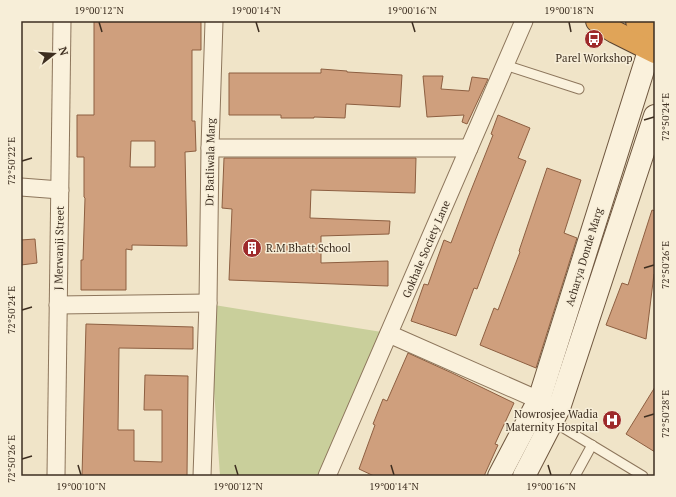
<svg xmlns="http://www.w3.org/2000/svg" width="676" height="497" viewBox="0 0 676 497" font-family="'PT Serif',serif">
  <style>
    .green { fill: #c9cf9b }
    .building { fill: #cf9f7d; stroke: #8d5f41; fill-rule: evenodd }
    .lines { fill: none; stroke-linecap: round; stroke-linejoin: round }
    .lane-casing { stroke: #8d765c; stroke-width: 11 }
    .street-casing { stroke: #8d765c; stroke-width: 19 }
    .secondary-casing { stroke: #6f573f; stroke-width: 24 }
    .highway-casing { stroke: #5b4430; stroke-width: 24 }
    .lane { stroke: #faf1dc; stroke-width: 9 }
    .street { stroke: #faf1dc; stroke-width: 17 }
    .secondary { stroke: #faf1dc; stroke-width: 22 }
    .highway { stroke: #e0a458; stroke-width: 22 }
    .ticks { fill: none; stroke: #3d2e20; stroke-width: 1.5 }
    .labels { text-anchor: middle; stroke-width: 3; stroke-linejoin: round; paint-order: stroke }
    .poi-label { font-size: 11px; fill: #3d2e20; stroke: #f7eed8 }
    .street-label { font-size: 11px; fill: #3d2e20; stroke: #f7eed8 }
    .neatline { fill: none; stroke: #3d2e20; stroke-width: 1.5 }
    .ticks-label { font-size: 10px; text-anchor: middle; fill: #3d2e20 }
  </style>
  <rect width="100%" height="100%" fill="#f0e4c8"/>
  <path class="green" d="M208,304l180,29 -71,143h-97z"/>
  <g class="building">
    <path d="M94,21h107v29h-9v71h3l1,30 -11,1 2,94 -55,-1v5l-6,-1v41h-45v-30h2l2,-62 -1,-1v-40h-7v-42h17zM131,141h24v26h-25z"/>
    <path d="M321,69l26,2v1l55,3 -2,32 -54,-3 -1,14 -31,-1v1h-33v-3h-52v-42h92z"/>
    <path d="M423,76h20l-2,13 28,2 3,-14 16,2 -21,45 -5,-2 2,-7 -37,2z"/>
    <path d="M498,115l32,13 -12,30 8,3 -31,80 -18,48 -3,-1 -18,48 -45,-15 13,-37 4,1 16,-45 7,3 17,-45 25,-63 -2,-1z"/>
    <path d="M224,158h192l-1,35 -104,-3 -1,28 80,3 -1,13 -68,2v27l67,-2v25l-159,-6 3,-71 -10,-1z"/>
    <path d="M547,168l34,12 -17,53 13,5 -41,130 -56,-23 14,-37 4,2 22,-58 -1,-1z"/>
    <path d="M652,210l3,1v64l-1,-1 -8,65 -40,-14 16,-42 6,2z"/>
    <path d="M35,239l2,24 -16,2v-25z"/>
    <path d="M86,324l107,3v22l-74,-1 -1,82h16v31l28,1v-52h-18l1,-35 43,1 -1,100h-105z"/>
    <path d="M408,353l44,20 62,30 -19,41 3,1 -14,31h-110l-15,-7 16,-44 -2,-1 10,-25 4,2z"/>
    <path d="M655,387v65l-29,-18z"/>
  </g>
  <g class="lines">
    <g class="lane-casing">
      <g id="lane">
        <path d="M505,65l74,24"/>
        <path d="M552,421l91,55"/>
        <path d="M575,476l17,-31"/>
      </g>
    </g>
    <g class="street-casing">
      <g id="street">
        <path d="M210,148h259"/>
        <path d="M21,187l39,3"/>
        <path d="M58,305l150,-2"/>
        <path d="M389,334l161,71"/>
        <path d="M56,476l6,-455"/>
        <path d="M202,476l6,-173 2,-155 4,-127"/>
        <path d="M327,476l197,-455"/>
      </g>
    </g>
    <g class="secondary-casing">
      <g id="secondary">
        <path d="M499,476l40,-76 116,-368"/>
        <path d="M524,476l35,-68 96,-292"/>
      </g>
    </g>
    <g class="highway-casing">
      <g id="highway">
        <path d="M597,21l18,11 40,20"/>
        <path d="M637,21l18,9"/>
      </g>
    </g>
    <use href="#lane" class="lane"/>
    <use href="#street" class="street"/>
    <use href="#secondary" class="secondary"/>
    <use href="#highway" class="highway"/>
  </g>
  <path class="ticks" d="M99,22l3,10M256,22l3,10M412,22l3,10M569,22l2,10M644,120l10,-3M22,161l10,-3M644,268l10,-3M22,310l10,-3M644,417l10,-3M22,459l10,-3M78,465l3,10M235,465l3,10M391,465l3,10M548,465l3,10"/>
  <defs>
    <g id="bus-disc" transform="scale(1)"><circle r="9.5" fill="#9e2a2b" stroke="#f7eed8"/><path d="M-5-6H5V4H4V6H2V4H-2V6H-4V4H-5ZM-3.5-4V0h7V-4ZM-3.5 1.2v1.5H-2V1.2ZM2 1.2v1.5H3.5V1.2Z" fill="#fff"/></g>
    <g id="building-disc" transform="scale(1)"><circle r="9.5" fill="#9e2a2b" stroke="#f7eed8"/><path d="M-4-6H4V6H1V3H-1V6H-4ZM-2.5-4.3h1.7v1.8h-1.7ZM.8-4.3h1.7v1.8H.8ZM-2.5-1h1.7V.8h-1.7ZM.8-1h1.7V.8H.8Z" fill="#fff"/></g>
    <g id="hospital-disc" transform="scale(1)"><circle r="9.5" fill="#9e2a2b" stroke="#f7eed8"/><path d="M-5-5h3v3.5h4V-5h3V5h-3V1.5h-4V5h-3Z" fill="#fff"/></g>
  </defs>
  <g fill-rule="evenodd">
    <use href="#bus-disc" x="594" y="39"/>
    <use href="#building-disc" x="252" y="248"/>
    <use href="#hospital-disc" x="612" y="420"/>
  </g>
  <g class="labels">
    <g class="poi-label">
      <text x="594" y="62">Parel Workshop</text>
      <text x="266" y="252" text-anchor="start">R.M Bhatt School</text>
      <text x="598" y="418" text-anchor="end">Nowrosjee Wadia<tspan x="598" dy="13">Maternity Hospital</tspan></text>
    </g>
    <g class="street-label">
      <text transform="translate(210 162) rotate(-89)" y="4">Dr Batliwala Marg</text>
      <text transform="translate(59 248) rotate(-89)" y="4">J Merwanji Street</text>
      <text transform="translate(426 249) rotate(-67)" y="4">Gokhale Society Lane</text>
      <text transform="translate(584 257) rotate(-73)" y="4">Acharya Donde Marg</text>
    </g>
  </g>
  <rect width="676" height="497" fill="none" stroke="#f7eed8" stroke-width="44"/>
  <g transform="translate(54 54) rotate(73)" stroke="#f7eed8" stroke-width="3" paint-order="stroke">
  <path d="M0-3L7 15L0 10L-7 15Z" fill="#3d2e20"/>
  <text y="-6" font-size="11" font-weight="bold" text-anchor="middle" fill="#3d2e20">N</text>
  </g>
  <rect x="22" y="22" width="632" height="453" class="neatline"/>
  <g class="ticks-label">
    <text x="99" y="14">19°00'12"N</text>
    <text x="256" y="14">19°00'14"N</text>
    <text x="412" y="14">19°00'16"N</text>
    <text x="569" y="14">19°00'18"N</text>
    <text transform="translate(665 117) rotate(-90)" y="4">72°50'24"E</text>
    <text transform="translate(11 161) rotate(-90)" y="4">72°50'22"E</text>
    <text transform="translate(665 265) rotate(-90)" y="4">72°50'26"E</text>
    <text transform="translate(11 310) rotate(-90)" y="4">72°50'24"E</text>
    <text transform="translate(665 414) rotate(-90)" y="4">72°50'28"E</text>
    <text transform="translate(11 459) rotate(-90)" y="4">72°50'26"E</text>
    <text x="81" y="490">19°00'10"N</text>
    <text x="238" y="490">19°00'12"N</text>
    <text x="394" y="490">19°00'14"N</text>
    <text x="551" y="490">19°00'16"N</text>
  </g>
</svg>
